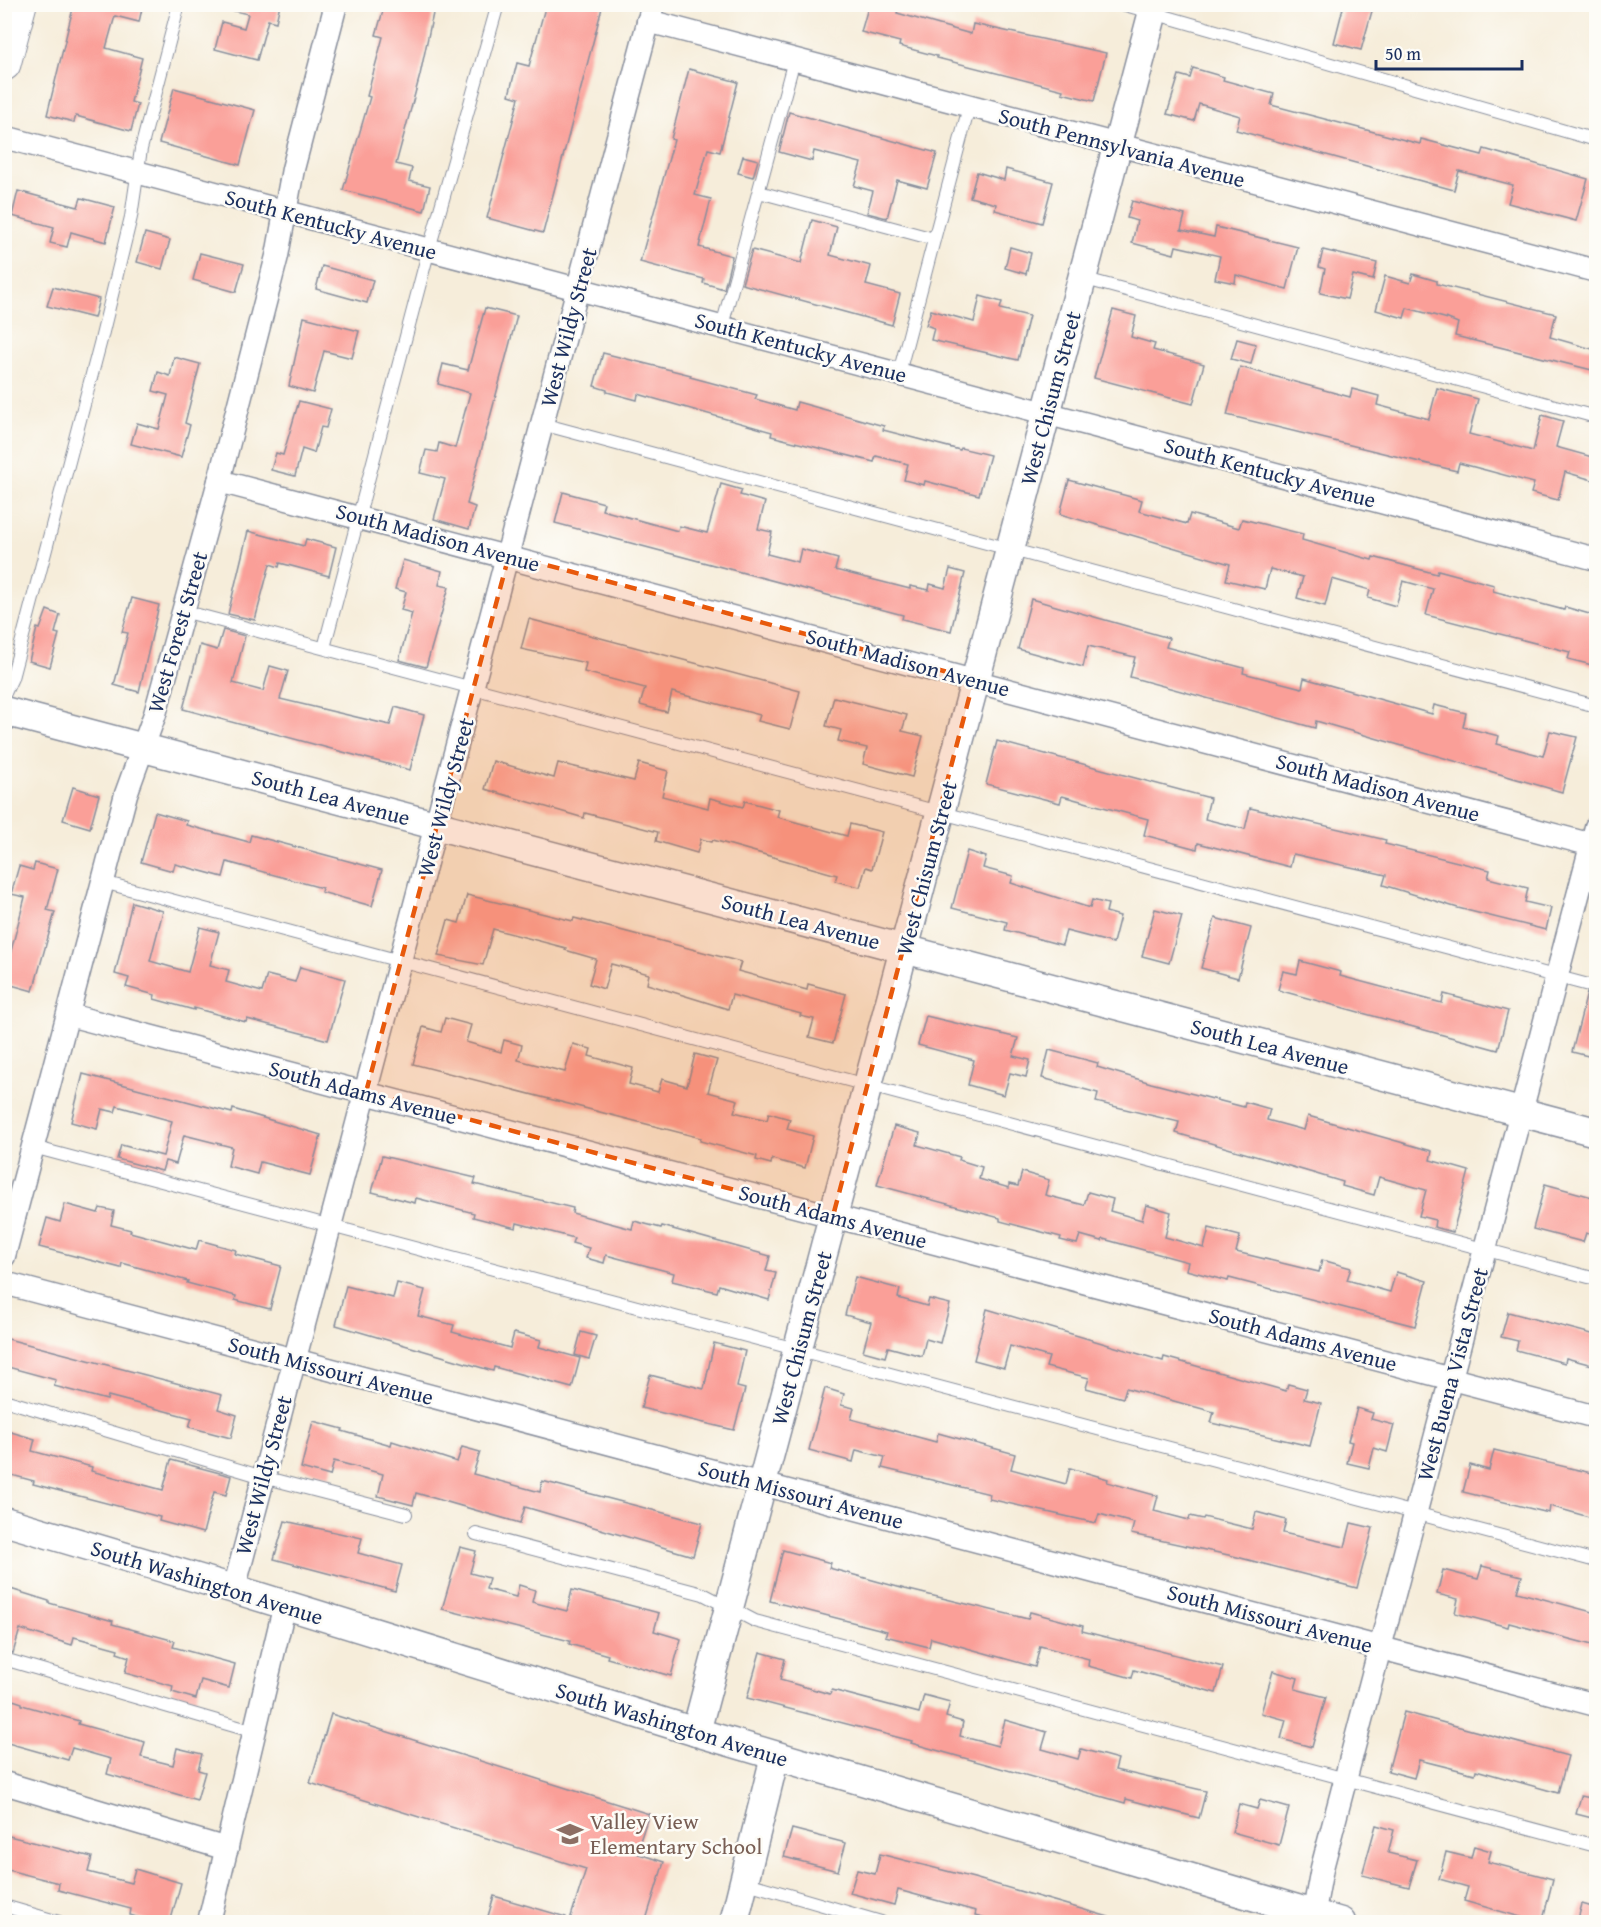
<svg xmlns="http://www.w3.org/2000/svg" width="1601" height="1927" viewBox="0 0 1601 1927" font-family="'Gentium Book Plus',serif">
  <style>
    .building { fill: #fa9f98 }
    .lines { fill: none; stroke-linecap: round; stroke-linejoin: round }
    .service-casing { stroke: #888e9c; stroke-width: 14 }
    .minor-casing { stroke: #888e9c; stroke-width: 25 }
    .tertiary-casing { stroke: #888e9c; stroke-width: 31 }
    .secondary-casing { stroke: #888e9c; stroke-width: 35 }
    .service { stroke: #fff; stroke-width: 12 }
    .minor { stroke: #fff; stroke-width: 22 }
    .tertiary { stroke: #fff; stroke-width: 28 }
    .secondary { stroke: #fff; stroke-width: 33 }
    .marked { fill: #e8590c; fill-opacity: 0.2; stroke: #e8590c; stroke-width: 4.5; stroke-dasharray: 12 8; stroke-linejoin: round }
    .labels { text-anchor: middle; stroke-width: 5; stroke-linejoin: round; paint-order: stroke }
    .street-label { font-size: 22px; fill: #1b2f5e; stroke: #fdfcf7 }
    .education-label { font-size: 22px; fill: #785e54; stroke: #fdfcf7; text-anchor: start }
  </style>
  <rect width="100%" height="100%" fill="#fdfcf7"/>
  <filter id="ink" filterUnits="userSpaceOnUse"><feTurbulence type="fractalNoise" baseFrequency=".0167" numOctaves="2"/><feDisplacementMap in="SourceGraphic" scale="12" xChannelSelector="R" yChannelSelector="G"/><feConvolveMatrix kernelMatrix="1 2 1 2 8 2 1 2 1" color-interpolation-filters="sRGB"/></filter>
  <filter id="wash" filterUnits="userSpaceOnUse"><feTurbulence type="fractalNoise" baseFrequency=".008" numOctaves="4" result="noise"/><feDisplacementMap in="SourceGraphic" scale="24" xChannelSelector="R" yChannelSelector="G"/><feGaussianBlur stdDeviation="1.35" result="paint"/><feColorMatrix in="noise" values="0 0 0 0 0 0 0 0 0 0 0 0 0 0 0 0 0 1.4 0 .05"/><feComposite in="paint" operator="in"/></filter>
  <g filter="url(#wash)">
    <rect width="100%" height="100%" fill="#f6edda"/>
    <g id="blocks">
      <g class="building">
        <path d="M74,4h69l-4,18 -24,-6 -9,32 36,10 -11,44 7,2 -7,27 -55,-15 -2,6 -27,-7z"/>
        <path d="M231,4h49l-4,18 -8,-2 -11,40 -42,-11 7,-27 22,6 4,-14 -18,-4z"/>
        <path d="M385,4h50l-15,71 -24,89 16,4 -3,13 21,5 -6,25 -81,-21 27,-93 -3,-1 16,-59 -7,-2z"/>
        <path d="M546,4h57l-60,229 -56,-15 32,-120 -10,-3 8,-32 12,3z"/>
        <path d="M869,4l29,5 -1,4 74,21 2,-10 133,29 -12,48 -32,-8 1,-3 -126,-32v-2l-38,-10 1,-4 -39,-10z"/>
        <path d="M1344,4h30l-13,46 -27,-7z"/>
        <path d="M1193,68l31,9 -1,3 51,14 -3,11 149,39 1,-5 61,16 2,-6 104,30 -12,42 -68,-18 5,-18 -54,-14 -5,19 -218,-60 4,-14 -41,-12 -5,17 -27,-7 12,-39 11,3z"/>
        <path d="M689,69l49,13 -18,70 -12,-3 -13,46 16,4 -12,48 33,9 -8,33 -21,-6 1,-4 -64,-17 34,-122 -3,-1z"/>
        <path d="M174,88l81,22 -15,55 -81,-22z"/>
        <path d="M789,112l148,41 -10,35 -30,-8 -10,38 -20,-5 6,-22 -19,-5 7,-23 -47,-12 -2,10 -33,-9z"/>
        <path d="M743,156l15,4 -5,17 -15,-4z"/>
        <path d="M1006,169l47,13 -11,41 -47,-13 1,-6 -26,-7 7,-25 27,8z"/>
        <path d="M18,191l60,16 3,-9 34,9 -9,35 -35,-10 -4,15 -17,-4 4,-16 -42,-11z"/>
        <path d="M1132,201l53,14 -4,15 33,7 2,-10 82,20 -11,42 -51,-14 -1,8 -20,-4 5,-23 -44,-10 -2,8 -42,-11 5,-22 -10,-3z"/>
        <path d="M812,220l25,7 -7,28 41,11 -5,19 34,9 -8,31 -150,-41 10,-34 49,13z"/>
        <path d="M145,233l25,7 -8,29 -25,-7z"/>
        <path d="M1010,247l21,6 -5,21 -21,-6z"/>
        <path d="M1323,250l54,13 -4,17 -20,-5 -6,24 -27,-6 5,-24 -6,-2z"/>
        <path d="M200,253l44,11 -8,28 -43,-12z"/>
        <path d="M322,266l51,14 -6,23 -51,-14z"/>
        <path d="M1413,274l24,7v3l119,30 -6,23 46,13v21l-141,-35 3,-13 -10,-4 -41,-11 -3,10 -28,-8 9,-34 25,7z"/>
        <path d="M53,287l46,12 -5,19 -47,-12z"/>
        <path d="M980,296l22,6 -2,7 29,7 -11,44 -87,-20 3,-12 -8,-3 5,-15 43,12z"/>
        <path d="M485,308l32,8 -50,188 8,3 -6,22 -35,-10 11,-40 -25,-6 6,-23 11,2 2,-9 16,5 15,-55 -32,-9 5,-20 25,6z"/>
        <path d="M1113,310l23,6 -5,21 24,7 -2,6 51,14 -11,40 -99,-26z"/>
        <path d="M304,317l55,14 -7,27 -28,-7 -11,42 -24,-7z"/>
        <path d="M1237,339l19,5 -5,20 -20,-5z"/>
        <path d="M603,353l88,22 -1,2 67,18 -2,4 40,11 2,-8 87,24 -1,4 77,20 1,-2 29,7 -11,40 -54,-14 -1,4 -20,-5 4,-16 -32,-8 -2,6 -103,-26 1,-4 -134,-38 -1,6 -30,-8v-2l-13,-4z"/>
        <path d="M174,357l26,7 -15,59 5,2 -9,32 -50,-13 6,-21 22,6 9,-34 -15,-4 5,-19 12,4z"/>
        <path d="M1240,367l110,30 2,-8 27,7 -2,9 52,14 8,-31 41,11 -9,35 64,17 9,-36 21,6 -7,26 40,11v23l-31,-9 -7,28 -27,-7 3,-10 -75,-20 -2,8 -230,-56z"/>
        <path d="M299,401l32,8 -5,19 -5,-1 -7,26 -12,-4 -7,27 -24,-6 5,-17 7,2z"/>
        <path d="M1069,480l73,20 -3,11 48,13 3,-10 49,14 3,-9 61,15 -1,6 70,20 1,-3 64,17 1,-4 56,15 -1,6 71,19 1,-3 28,8 -2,7 5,2v42l-28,-7 2,-7 -144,-37 7,-26 -30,-8 -7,25 -28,-8 2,-8 -38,-11 -7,27 -28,-8 6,-21 -33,-8 -5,20 -39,-9 4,-16 -170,-50z"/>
        <path d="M721,484l21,6 -2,5 25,7 -7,27 14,3 -5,22 31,8 3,-13 37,10 -3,11 75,19v-3l19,4 1,-6 15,4 5,-19 15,4 -14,58 -49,-12 1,-4 -348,-92 8,-31 41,11 -2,7 76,21 1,-5 28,7z"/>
        <path d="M248,531l56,15 2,-7 30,8 -7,29 -49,-13 -1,4 -9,-3 -15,56 -27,-6z"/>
        <path d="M403,560l39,11 -3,14 10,2 -23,80 -27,-7 13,-47 -11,-3 5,-18 -11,-3z"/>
        <path d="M132,598l27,7 -20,87 -25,-7 14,-52 -6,-1z"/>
        <path d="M1031,599l138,39 -3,9 78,21 -1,5 59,15 2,-10 128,36 2,-9 32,8 -3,14 36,9 -2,8 46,12 7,-25 27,6 -15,55 -246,-71 -1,7 -185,-51 5,-20 -47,-11 -5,21 -65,-18z"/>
        <path d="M47,610l13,5 -5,18 4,1 -9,33 -21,-6 8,-33 3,1z"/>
        <path d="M529,619l271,72 -10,38 -32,-8 2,-6 -88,-23 -5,20 -27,-7 5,-17 -61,-16 2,-9 -65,-14z"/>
        <path d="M223,630l22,6 -12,47 30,8 7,-25 18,5 -8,28 110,26 5,-18 29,8 -14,55 -227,-61 17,-64 17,5z"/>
        <path d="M834,697l73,18 -5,16 21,5 -11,41 -49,-13 4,-16 -29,-7 3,-11 -15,-4z"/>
        <path d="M997,741l213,57 -5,21 40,10 5,-21 136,32 -1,4 105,26 -2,8 40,10 -3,14 26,6 -5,22 -88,-22 -75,-23 3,-10 -93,-21 -3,13 -92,-24 -1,6 -53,-14 4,-16 -86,-23 -2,7 -74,-19z"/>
        <path d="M493,761l61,17 4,-15 76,18 5,-18 29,8 -6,25 46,12 2,-10 33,9 2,-6 34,9 -2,7 70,19 3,-12 32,8 -10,37 -6,-2 -6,20 -25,-6 2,-6 -124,-35 -1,2 -11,-3 -4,14 -41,-12 2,-9 -73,-19 -1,5 -99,-29z"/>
        <path d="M73,787l26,8 -9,33 -27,-8z"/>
        <path d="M155,812l32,9 -1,4 63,17 2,-7 131,35 -10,36 -51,-14 1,-4 -95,-26 -4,15 -48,-13 -2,7 -32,-9z"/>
        <path d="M967,851l19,6 -3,11 30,8 -2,7 79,25 2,-8 16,4 -2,8 14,4 -7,27 -47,-12 -4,14 -57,-15 2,-8 -55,-14z"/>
        <path d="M35,863l23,6 -11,41 8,2 -22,79 -29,-8v-5l21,-81 -14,-3 8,-28 14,4z"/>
        <path d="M467,895l106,26 1,-3 167,44 -3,9 69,19 1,-6 38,10 -13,49 -24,-6 5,-18 -14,-3 1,-2 -69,-19 -4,14 -81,-25 2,-10 -38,-10 -7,25 -15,-5 7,-25 -31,-9 1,-2 -73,-19 -10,36 -45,-9 10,-36 11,3z"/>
        <path d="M132,902l31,9 -13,50 38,11 12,-45 19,5 -9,33 19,5 -3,12 36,10 5,-17 28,7 5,-15 45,12 -17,61 -81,-21 -1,3 -52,-14v2l-40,-11 1,-4 -29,-8 3,-9 -14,-4z"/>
        <path d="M1155,909l27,7 -13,47 -27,-7z"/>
        <path d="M1215,918l36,10 -13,50 -37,-10z"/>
        <path d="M1300,961l41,11 -1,4 102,27 2,-9 64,17 -10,39 -220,-60 5,-19 14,3z"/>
        <path d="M1587,993l9,2v63l-24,-6z"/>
        <path d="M926,1016l92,22 -5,18 17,4 -4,17 -16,-4 -6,22 -36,-10 6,-25 -56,-15z"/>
        <path d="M445,1018l26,7 -5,17 35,10 3,-12 18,5 -4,15 47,12 8,-28 18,5 -2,7 44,12 -4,16 29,8 4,-13 25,7 8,-32 22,6 -9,32 30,8 -4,12 33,8 2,-7 21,6 -3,10 26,7 -8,32 -33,-9 -1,5 -15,-4 1,-4 -57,-15 1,-3 -288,-74 10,-37 18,5z"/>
        <path d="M1049,1050l49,13 -1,4 54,16 93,24 1,-5 25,7 -3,11 37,10 4,-14 124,35 -2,9 39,11 -16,61 -19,-5 1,-7 -16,-4 7,-26 -47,-13 -5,18 -32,-9 1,-4 -30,-9 -137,-40 3,-11 -83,-20 2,-9 -56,-15z"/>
        <path d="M83,1074l149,39 1,-4 88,26 -11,40 -50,-13 -3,12 -29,-8 4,-19 -48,-12 -8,29 -11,-3 -3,10 -45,-12 4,-14 42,11 9,-35 -55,-15 -2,6 -13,-3 -5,20 -26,-7z"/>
        <path d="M894,1126l26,7 -3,12 43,12 -1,3 23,7 -3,12 30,9v-4l9,2 4,-14 27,8 -4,15 39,10 4,-13 25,7 -3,12 32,9 4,-15 25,7 -6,25 39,11 5,-20 31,8 -4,16 83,20 3,-12 29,8 -4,12 43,12 6,-20 31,9 -12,45 -186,-48 -1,3 -42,-11 2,-8 -85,-23 -1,2 -22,-6 -3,9 -17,-4 1,-3 -61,-16v-3l-123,-33z"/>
        <path d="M382,1156l94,22 -2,6 99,24 -1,5 60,16 2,-8 27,7 1,-2 108,30 -4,15 10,2 -7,27 -50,-15 -2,7 -45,-11 2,-8 -68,-18 -2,8 -18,-5 3,-10 -17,-5 2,-5 -57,-15 -1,5 -43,-11 1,-4 -58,-15 -1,5 -43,-11z"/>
        <path d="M1545,1184l51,14v38l-10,-3 -3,9 -50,-13z"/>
        <path d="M65,1204l33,9 2,-5 14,3 -3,14 20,5 -1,2 66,18 3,-10 37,10 -1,4 46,12 -11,43 -35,-9 1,-4 -49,-13 1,-2 -66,-18 -1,5 -82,-21 8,-29 13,4z"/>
        <path d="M855,1277l45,12 -2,9 29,8 2,-7 21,5 -10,39 -14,-4 -4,17 -34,-9 -3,10 -22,-6 8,-29 -26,-7z"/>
        <path d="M397,1283l28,7 -7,26 36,9 -2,7 58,16 4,-15 27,7 -2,7 41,11 -8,30 -78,-21 -1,4 -157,-46 10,-39 47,12z"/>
        <path d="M987,1309l176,52 1,-4 122,34 2,-7 19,5 -3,10 17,4 -11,43 -99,-23 3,-11 -88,-24 -3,10 -37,-10 3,-10 -43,-11 3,-10 -39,-11 -6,22 -30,-8z"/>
        <path d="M1508,1312l88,23v31l-30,-8 -1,5 -49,-13 2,-9 -17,-4z"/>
        <path d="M581,1332l15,4 -7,23 -14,-4z"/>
        <path d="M4,1338l218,57 -4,14 19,6 -6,23 -42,-11 3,-9 -84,-22 -1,4 -53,-14 2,-6 -52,-14z"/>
        <path d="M714,1343l31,8 -8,36 8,2 -11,41 -93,-22 9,-33 54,14z"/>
        <path d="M825,1388l19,6 -3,11 13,3 -3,11 85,23 2,-9 77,21 -4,15 55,15 4,-16 38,11 -1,3 51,14 -4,15 35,9 1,-4 13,3 1,-2 48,12 4,-17 30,8 -3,13 62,14 6,-24 22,5 -16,60 -124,-32 -102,-22 3,-11 -35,-9 -3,9 -107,-24 1,-5 -108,-26 3,-11 -29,-7 -3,12 -44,-12z"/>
        <path d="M1357,1408l16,5 -2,6 23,6 -7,27 -13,-4 -5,20 -22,-5 5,-21 -4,-1z"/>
        <path d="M313,1421l30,8 -1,2 49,14 1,-4 65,21 5,-15 18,5 -7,22 67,18 2,-11 160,42 -9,33 -168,-49 -5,16 -104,-30 -3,12 -35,-9 5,-22 -49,-13 -4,15 -29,-8z"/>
        <path d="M4,1430l31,9 -3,12 60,16 -1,4 72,19 8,-30 60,16 -5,19 -12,-3 -11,41 -44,-12 1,-4 -127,-33 1,-3 -30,-8z"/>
        <path d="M1494,1450l102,24v45l-46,-13 -1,7 -86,-21 7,-27 19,5z"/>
        <path d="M285,1521l77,17 -4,15 44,12 -7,26 -121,-32z"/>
        <path d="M460,1547l16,4 -6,22 19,5 -3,11 30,8 3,-12 16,5 -3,12 35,9 5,-21 87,23 -5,18 27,8 -10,37 -64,-18 1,-3 -39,-11 1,-3 -128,-32z"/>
        <path d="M783,1550l48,13 -2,5 76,21 123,30 2,-7 53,14 -1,5 141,36 -7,26 -82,-23 -2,8 -44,-12 1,-7 -49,-13 -5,21 -104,-29 -2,9 -44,-11 2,-5 -117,-30z"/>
        <path d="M1482,1566l40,10 -5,16 79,21v33l-87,-23 -1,4 -53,-14 3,-14 -21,-5 6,-24 35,9z"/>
        <path d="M4,1587l45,14v2l64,18 -1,3 63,17 -2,6 62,17 -6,24 -28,-8 -5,19 -24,-7 1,-6 -48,-13 4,-16 -12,-4 1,-4 -44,-12 -2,8 -52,-16 -7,24 -9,-2z"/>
        <path d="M760,1652l25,7 -5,21 50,14 2,-4 87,23 5,-18 26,7 -4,15 17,5 -3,14 38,10 7,-26 42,12 -5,17 36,10 3,-10 37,10 -3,11 91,21 -7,27 -73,-19 -1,4 -214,-60 1,-2 -165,-43z"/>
        <path d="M1273,1671l25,7 -3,11 31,8 -14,50 -31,-8 5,-19 -25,-7z"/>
        <path d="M4,1697l18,6v2l57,16 -1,3 67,18 -4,15 32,8 4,-17 25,6 -4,16 7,2 -8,28 -90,-26 4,-15 -39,-11 -4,12 -64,-18z"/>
        <path d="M1404,1712l164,44 -10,37 -82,-23 -1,4 -56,-14 -5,18 -26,-7z"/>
        <path d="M331,1714l318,100 -13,39 28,9 -19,61h-76l17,-54 -276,-86z"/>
        <path d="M1581,1796l15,3v20l-20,-5z"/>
        <path d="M1260,1800l29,8 -10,37 -47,-13 7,-28 18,5z"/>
        <path d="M1376,1825l18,5 -6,23 29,7 -8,27 -47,-12z"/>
        <path d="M792,1829l54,14 -8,28 -54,-14z"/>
        <path d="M9,1836l83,21 -4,15 43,11 4,-14 46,14 -11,40h-15l-25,-8 1,-6 -73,-19 1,-7 -55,-14v-19z"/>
        <path d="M1474,1846l17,5 -3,11 65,17 -11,44 -78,-22 4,-14 -29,-8 7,-27 25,6z"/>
        <path d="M880,1854l94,24 135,39 -1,6h-104l-29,-8 1,-4 -78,-21 -4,15 -44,-12 7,-23 18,4z"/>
        <path d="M494,1896l72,21 -1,6h-79z"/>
        <path d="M1582,1904l14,4v15h-19z"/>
      </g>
    </g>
  </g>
  <g filter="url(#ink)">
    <use href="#blocks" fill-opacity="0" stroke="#888e9c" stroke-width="1.5"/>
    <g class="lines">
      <g class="service-casing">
        <g id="service">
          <path d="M1122,4l474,136"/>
          <path d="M759,192l175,47"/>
          <path d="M1082,278l514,139"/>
          <path d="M722,326l72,-266"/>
          <path d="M899,373l70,-266"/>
          <path d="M542,424l1054,282"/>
          <path d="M183,611l1413,376"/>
          <path d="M324,648l105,-399 69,-245"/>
          <path d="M4,695l8,-17 89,-338 30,-123 10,-68 38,-145"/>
          <path d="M103,882l1493,397"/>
          <path d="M33,1147l1563,414"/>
          <path d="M4,1400l259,77 143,37"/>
          <path d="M476,1534l227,60 52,27 841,225"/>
          <path d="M4,1659l251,73"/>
          <path d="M744,1882l137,40"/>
          <path d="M4,1906l55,16"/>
        </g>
      </g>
      <g class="minor-casing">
        <g id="minor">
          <path d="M648,21l948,250"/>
          <path d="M4,137l1592,422"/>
          <path d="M219,481l1377,365"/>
          <path d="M69,1015l1527,402"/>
          <path d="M4,1256l122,-462 29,-80 64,-233 58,-225 16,-87 43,-165"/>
          <path d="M4,1283l1592,422"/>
          <path d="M234,1589l419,-1585"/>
          <path d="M4,1783l223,66"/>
          <path d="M209,1922l76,-318"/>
          <path d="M1312,1922l10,-54 274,-1041"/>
        </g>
      </g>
      <g class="tertiary-casing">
        <g id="tertiary">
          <path d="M4,711l1592,421"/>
          <path d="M4,1521l230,68 462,143 645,190"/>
          <path d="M696,1732l459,-1728"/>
          <path d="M734,1922l41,-166"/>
        </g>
      </g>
      <g class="secondary-casing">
        <path id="secondary" d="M4,64l16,-60"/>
      </g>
      <use href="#service" class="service"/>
      <use href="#minor" class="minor"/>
      <use href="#tertiary" class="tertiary"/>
      <use href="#secondary" class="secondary"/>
    </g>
  </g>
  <path class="marked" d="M509,555l465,124 -141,537 -467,-124z"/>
  <defs>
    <g id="school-bare" transform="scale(2.07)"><path d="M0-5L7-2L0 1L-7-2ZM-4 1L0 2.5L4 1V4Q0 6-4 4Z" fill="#8d6e63" stroke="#fdfcf7" stroke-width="2.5" paint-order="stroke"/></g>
  </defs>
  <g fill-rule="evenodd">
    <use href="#school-bare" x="570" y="1834"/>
  </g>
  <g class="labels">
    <g class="street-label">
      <text transform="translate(1122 147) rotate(15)" y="8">South Pennsylvania Avenue</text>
      <text transform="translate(331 224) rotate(15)" y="8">South Kentucky Avenue</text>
      <text transform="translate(568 327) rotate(-75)" y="8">West Wildy Street</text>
      <text transform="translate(801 347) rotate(15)" y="8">South Kentucky Avenue</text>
      <text transform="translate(1050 398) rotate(-75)" y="8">West Chisum Street</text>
      <text transform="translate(1270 472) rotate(15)" y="8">South Kentucky Avenue</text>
      <text transform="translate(438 537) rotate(15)" y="8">South Madison Avenue</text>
      <text transform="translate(177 632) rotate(-74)" y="8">West Forest Street</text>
      <text transform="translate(908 662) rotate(15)" y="8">South Madison Avenue</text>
      <text transform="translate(1378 787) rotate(15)" y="8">South Madison Avenue</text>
      <text transform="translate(331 797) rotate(15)" y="8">South Lea Avenue</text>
      <text transform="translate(445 797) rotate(-75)" y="8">West Wildy Street</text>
      <text transform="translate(926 868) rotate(-75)" y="8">West Chisum Street</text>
      <text transform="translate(801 921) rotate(15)" y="8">South Lea Avenue</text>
      <text transform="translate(1270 1046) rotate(15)" y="8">South Lea Avenue</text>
      <text transform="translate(363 1092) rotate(15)" y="8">South Adams Avenue</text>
      <text transform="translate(833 1216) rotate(15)" y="8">South Adams Avenue</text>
      <text transform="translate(801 1338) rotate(-75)" y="8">West Chisum Street</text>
      <text transform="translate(1303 1339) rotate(15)" y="8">South Adams Avenue</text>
      <text transform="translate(331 1370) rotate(15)" y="8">South Missouri Avenue</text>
      <text transform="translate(1452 1374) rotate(-75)" y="8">West Buena Vista Street</text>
      <text transform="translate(263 1475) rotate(-75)" y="8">West Wildy Street</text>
      <text transform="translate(801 1494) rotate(15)" y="8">South Missouri Avenue</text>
      <text transform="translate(207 1582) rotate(17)" y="8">South Washington Avenue</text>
      <text transform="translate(1270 1618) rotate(15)" y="8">South Missouri Avenue</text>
      <text transform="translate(672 1724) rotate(17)" y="8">South Washington Avenue</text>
    </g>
    <g class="education-label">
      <text x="590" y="1829">Valley View<tspan x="590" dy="25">Elementary School</tspan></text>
    </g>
  </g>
  <rect width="1601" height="1927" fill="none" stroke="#fdfcf7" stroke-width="24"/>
  <path d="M1376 60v9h146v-9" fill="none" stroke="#1b2f5e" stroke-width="3"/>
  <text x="1385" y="60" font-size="18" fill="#1b2f5e" stroke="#fdfcf7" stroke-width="4.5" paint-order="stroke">50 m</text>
</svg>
